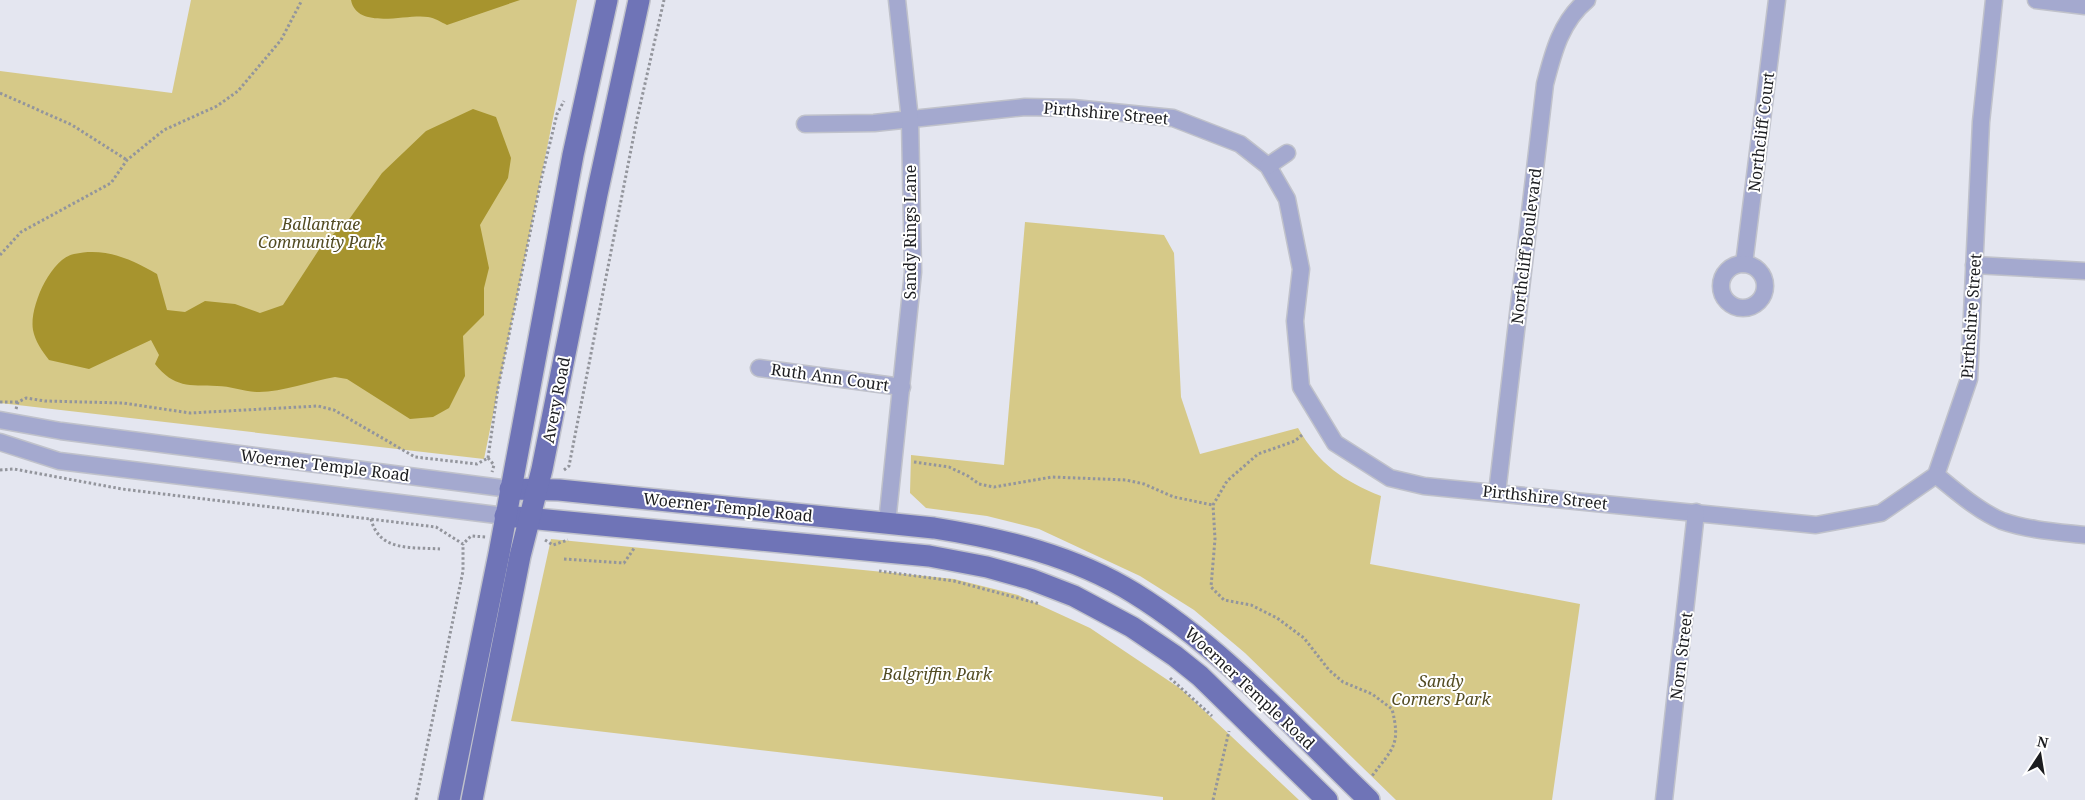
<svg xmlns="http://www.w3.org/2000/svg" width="2085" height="800" viewBox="0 0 2085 800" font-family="'Noto Serif',serif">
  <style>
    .green { fill: #d6c988 }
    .water { fill: #a7942e }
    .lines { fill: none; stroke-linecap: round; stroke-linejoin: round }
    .minor-casing { stroke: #c0c2cb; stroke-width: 19 }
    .major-casing { stroke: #c0c2cb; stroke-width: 24 }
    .path { stroke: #93959c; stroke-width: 3; stroke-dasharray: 2.5 2.5; stroke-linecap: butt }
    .minor { stroke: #a4a9cf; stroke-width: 16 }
    .major { stroke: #6f74b7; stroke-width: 21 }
    .labels { text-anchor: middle; stroke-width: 4; stroke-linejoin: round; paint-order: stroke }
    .street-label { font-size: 16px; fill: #1c1d20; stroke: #fff }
    .park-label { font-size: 16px; font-style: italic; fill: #524b22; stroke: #fff }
  </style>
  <rect width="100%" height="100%" fill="#e4e6f0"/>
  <g class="green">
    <path d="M191,0h386l-93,459 -484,-56v-332l172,22z"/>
    <path d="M1025,222l139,13 10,18 7,144 19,57 98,-26c21,36 45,53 83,68l-11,68 210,40 -28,196h-156l-151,-147 -51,-43 -54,-34 -101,-47 -52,-13 -61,-8 -16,-15 1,-38 93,10z"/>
    <path d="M551,539l403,40 64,16 72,33 91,61 118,111h-136v-3l-652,-76z"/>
  </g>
  <g class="water">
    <path d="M351,0h169l-73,25c-6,-3 -12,-7 -19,-8 -20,-4 -71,14 -77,-17z"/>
    <path d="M473,109l23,8 15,41 -3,20 -28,47 9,43 -5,20v27l-21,21 2,40 -16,32 -16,9 -23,2 -63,-40 -12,-2c-23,4 -53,15 -76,15 -14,0 -28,-6 -42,-6 -28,-1 -43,2 -62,-22l4,-9 -8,-15 -62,29 -40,-9c-7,-9 -14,-19 -16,-30 -4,-22 17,-71 41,-76 31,-7 57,5 83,20l10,36 18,2 20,-11 30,3 25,9 23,-8 39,-60 28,-27 32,-45 44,-42z"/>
  </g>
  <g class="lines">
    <g class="minor-casing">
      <g id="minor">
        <path d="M2036,0l49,6"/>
        <path d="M805,124l69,-1 151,-16 48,1 100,10 67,26 28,22 19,33 14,70 -6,52 6,66 34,56 55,35 34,8 392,39 65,-12 55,-38 33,-96 12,-257 13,-122"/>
        <path d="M1268,166l19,-13"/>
        <path d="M1744,264l33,-264"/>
        <circle cx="1743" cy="286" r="22"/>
        <path d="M1974,265l111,6"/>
        <path d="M759,368l143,19"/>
        <path d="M0,420l61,11 449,58"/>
        <path d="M0,442l59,19 446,55"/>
        <path d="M1936,475c20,16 42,36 66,46 26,9 56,11 83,14"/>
        <path d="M1497,493l48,-409c8,-31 16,-63 42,-84"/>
        <path d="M887,523l26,-251 -3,-152 -13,-120"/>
        <path d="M1664,800l32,-288"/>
      </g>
    </g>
    <g class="major-casing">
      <g id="major">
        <path d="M510,489l49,1 375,38c70,11 140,28 200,65 89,55 160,135 235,207"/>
        <path d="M505,516l424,40 58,11 43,12 44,17 58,31 43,29 25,20 127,124"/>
        <path d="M449,800l50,-246 74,-399 34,-155"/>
        <path d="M472,800l48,-244 22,-87 55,-275 42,-194"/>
      </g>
    </g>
    <g class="path">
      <path d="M0,93l72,32 55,35"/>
      <path d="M0,255l21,-23 90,-49 16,-23 37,-30 53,-24 21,-15 43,-51 21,-40"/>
      <path d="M0,402h18"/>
      <path d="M16,409l2,-7 8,-4 19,3 78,2 67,10 128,-7 16,4 81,47 62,7 11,-6"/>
      <path d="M1302,435l-7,6 -37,13 -31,27 -14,24 2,34 -4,48 13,13 27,5 26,13 27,20 25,32 14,12 29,12 20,15c9,36 1,39 -20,67"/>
      <path d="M488,458l10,-70 43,-208 16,-66 7,-13"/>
      <path d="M488,458l6,7 -2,7"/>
      <path d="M914,462l35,5 19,9 11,8 15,3 58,-10 74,3 18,4 30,13 39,8"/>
      <path d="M0,470l14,-1 108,20 314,38 27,17 8,-8 15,1"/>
      <path d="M564,470l5,-4 68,-347 27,-119"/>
      <path d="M371,519c8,33 41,28 69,30"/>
      <path d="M545,540l8,5 15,-5"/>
      <path d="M564,559l60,4 11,-16"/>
      <path d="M879,571l75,10 86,23"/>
      <path d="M1170,678l42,38"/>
      <path d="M416,800l47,-229v-27"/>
      <path d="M1213,800l16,-69"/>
    </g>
    <use href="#minor" class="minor"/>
    <use href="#major" class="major"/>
  </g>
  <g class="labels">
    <g class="street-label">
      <text transform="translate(1106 113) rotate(5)" y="6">Pirthshire Street</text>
      <text transform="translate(1761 132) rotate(-83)" y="6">Northcliff Court</text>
      <text transform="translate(910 232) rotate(-90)" y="6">Sandy Rings Lane</text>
      <text transform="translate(1526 246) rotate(-83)" y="6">Northcliff Boulevard</text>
      <text transform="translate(1971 316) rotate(-86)" y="6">Pirthshire Street</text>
      <text transform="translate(830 377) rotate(8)" y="6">Ruth Ann Court</text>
      <text transform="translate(556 400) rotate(-79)" y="6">Avery Road</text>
      <text transform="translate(325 465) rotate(7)" y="6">Woerner Temple Road</text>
      <text transform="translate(1545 497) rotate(6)" y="6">Pirthshire Street</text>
      <text transform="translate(728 507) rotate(6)" y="6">Woerner Temple Road</text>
      <text transform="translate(1681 656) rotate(-83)" y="6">Norn Street</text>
      <text transform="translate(1250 688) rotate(43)" y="6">Woerner Temple Road</text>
    </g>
    <g class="park-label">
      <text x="321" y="230">Ballantrae<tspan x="321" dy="18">Community Park</tspan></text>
      <text x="937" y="680">Balgriffin Park</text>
      <text x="1441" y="687">Sandy<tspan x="1441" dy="18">Corners Park</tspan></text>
    </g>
  </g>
  <g transform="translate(2040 755) rotate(12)" stroke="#ffffff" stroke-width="4" paint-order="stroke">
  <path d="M0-4L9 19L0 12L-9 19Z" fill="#1c1d20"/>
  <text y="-8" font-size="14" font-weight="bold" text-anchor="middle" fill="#1c1d20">N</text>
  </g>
</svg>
